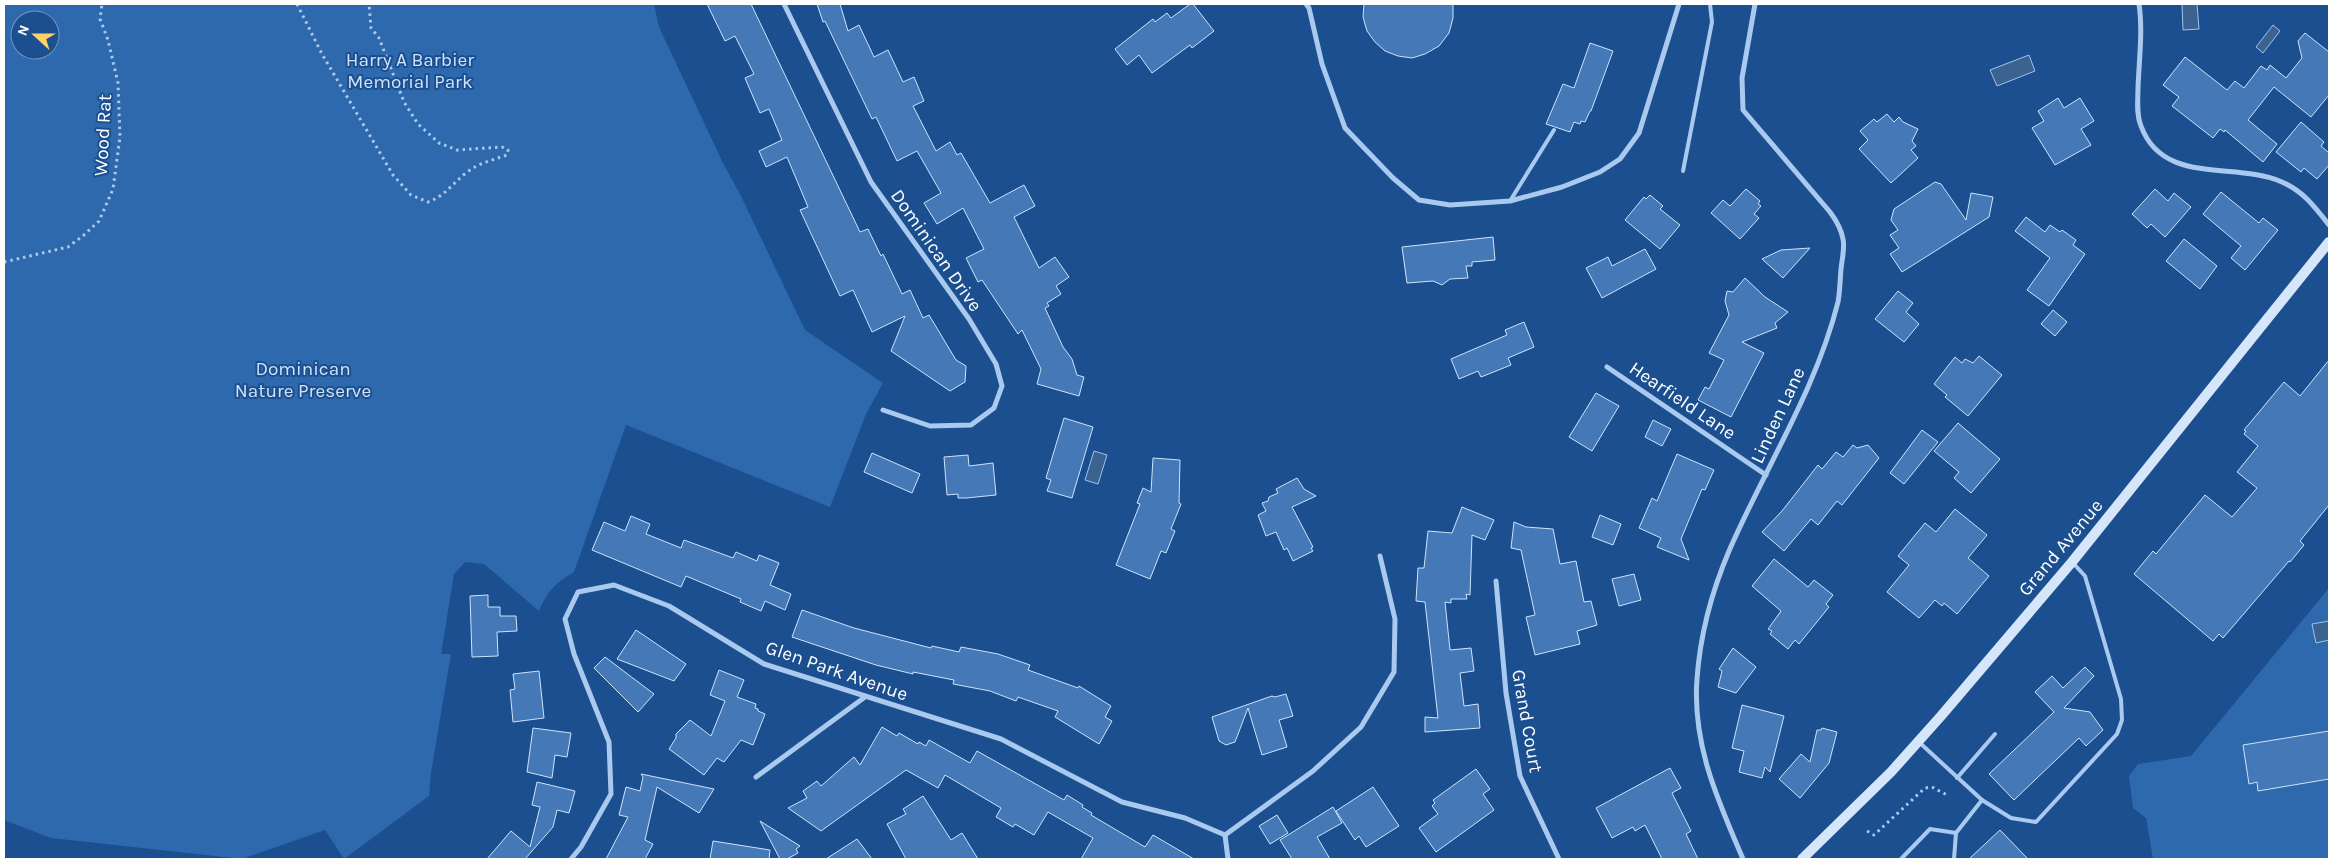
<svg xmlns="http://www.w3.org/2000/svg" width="2333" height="863" viewBox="0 0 2333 863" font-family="Karla,sans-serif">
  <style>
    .green { fill: #2e69ad; fill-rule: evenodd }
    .water { fill: #3c6290; stroke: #9cc4f0 }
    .building { fill: #4478b7; stroke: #cfe3fa }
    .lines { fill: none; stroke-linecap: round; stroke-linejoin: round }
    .path { stroke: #a9c9ee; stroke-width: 3; stroke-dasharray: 2.5 4; stroke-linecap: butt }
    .lane { stroke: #a9c9ee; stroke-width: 4 }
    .street { stroke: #a9c9ee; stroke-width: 5 }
    .secondary { stroke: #d6e6fa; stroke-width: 10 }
    .labels { text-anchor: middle; stroke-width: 4; stroke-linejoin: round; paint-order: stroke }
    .park-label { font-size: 19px; fill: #cfe3fa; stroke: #1b4f8f }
    .street-label { font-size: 19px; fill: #fff; stroke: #1b4f8f }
  </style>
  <rect width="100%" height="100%" fill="#1b4f8f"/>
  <g class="green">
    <path d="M4,4h650l5,23 64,136 17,31 65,136 78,53 -17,31 -36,93 -204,-82 -52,147c-20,12 -26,19 -35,39l-55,-47 -19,-2 -11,12 -13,80h10l-20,119 -2,23 -85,63 -19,-29 -83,29 -191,-21 -47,-18zM20,20h30v30h-30z"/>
    <path d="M2329,588v271h-176l-7,-41 -13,-10 -4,-32 9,-12 53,-8z"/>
  </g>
  <g class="water">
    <path d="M2182,4h15l2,25 -16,1z"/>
    <path d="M2273,25l7,6 -17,22 -7,-6z"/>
    <path d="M2029,55l6,16 -38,15 -7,-16z"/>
    <path d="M1094,451l13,4 -9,29 -13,-4z"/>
    <path d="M2329,621v19l-13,3 -4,-19z"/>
  </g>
  <g class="building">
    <path d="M707,4h44l109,228 8,-3 13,27 2,-2 19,40 8,-4 13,28 6,-3 27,45 10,6 -1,16 -15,9 -59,-40 14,-35 -33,16 -19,-42 -13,6 -40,-86 8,-3 -21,-50 -21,10 -7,-16 23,-11 -13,-31 -9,4 -15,-35 9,-4 -19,-38 -10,5z"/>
    <path d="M817,4h23l8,27 11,-6 15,32 14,-7 15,32 11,-5 10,24 -11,5 23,45 14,-9 7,13 4,-2 29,50 34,-18 11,21 -21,11 25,51 16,-11 14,20 -13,9 5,8 -14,9 2,3 -4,2 18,39 9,12 5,16 7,2 -5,19 -42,-12 4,-15 -19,-39 -4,4 -36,-54 -4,2 -12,-24 18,-9 -21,-41 -26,16 -13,-21 17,-10 -24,-42 -20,10 -21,-44 -4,2 -47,-98 -2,1z"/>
    <path d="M1190,4h3l21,27 -22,17 -2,-3 -38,28 -13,-18 -12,10 -12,-16 38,-30 2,3 12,-9 4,5z"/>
    <path d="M1364,4h89v14l-4,15 -10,13 -14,8 -13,4 -14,-2 -13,-5 -10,-9 -8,-11 -4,-14z"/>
    <path d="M2305,33l24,19v43l-18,22 -37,-30 -26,33 29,24 -14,18 -38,-32 -1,2 -4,-3 -7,9 -41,-32 7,-9 -16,-12 22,-28 42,33 8,-9 9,7 17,-22 6,4 3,-5 16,13 16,-20 -4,-17z"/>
    <path d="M1590,43l23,8 -22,60h-1l-5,11 -4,-1 -1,3 -6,-2 -4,10 -24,-8 17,-40 11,4z"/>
    <path d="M2058,98l6,10 16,-10 14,23 -13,8 10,16 -36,20 -23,-37 12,-7 -6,-10z"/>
    <path d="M1887,114l7,8 5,-5 4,5 15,7 -6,12 4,5 -5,4 7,8 -27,25 -32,-34 9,-9 -8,-9 14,-12 3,3z"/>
    <path d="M2301,122l23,20 -3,4 8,7v12l-12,14 -13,-11 -3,4 -25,-20z"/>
    <path d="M1935,182l6,2 25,36 5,-27 22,4 -4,20 -87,55 -12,-18 9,-6 -9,-13 8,-5 -7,-10 3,-11z"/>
    <path d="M1746,189l14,12 -2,3 3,2 -7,8 5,4 -19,21 -29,-26 12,-13 7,6z"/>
    <path d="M2155,189l13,12 6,-8 17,14 -26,30 -14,-13 -4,4 -15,-14z"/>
    <path d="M2221,192l38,31 4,-5 15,12 -33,40 -14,-12 10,-12 -38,-32z"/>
    <path d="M1650,195l13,11 -3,3 20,16 -20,24 -35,-29 19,-23 2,2z"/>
    <path d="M2026,217l19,15 5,-7 10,7 2,-2 14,10 -3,5 12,9 -36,52 -22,-16 23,-32 -35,-27z"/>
    <path d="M1493,237l2,23 -23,2v4h-6l2,12 -18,1 -8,6 -9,-4 -26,2 -5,-36z"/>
    <path d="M2184,239l33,27 -17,23 -34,-28z"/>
    <path d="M1810,248l-27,30 -21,-19 19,-9z"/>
    <path d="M1645,249l11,20 -54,29 -16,-30 22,-11 4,9z"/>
    <path d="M1745,278l20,19 23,15 -13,11 2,5 -35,14 22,11 -33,64 -33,-17 7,-13 4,2 15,-29 -15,-7 20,-38 -4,-14 2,-10 6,1z"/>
    <path d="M1898,291l15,12 -7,9 13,12 -15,18 -29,-23z"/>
    <path d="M2053,310l14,12 -12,14 -14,-12z"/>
    <path d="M1524,322l10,25 -26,11 3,7 -30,12 -3,-6 -19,8 -8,-20 56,-24 -2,-5z"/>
    <path d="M1979,356l23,19 -34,41 -23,-19 2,-2 -13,-11 21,-27 7,6 3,-4 8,4z"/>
    <path d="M2329,360v145l-29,36 4,4 -14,17 -1,-1 -66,77 -4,-4 -6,7 -79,-67 19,-23 3,3 49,-59 27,22 25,-29 -20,-16 21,-26 -14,-12 2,-3 -2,-1 40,-48 16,14z"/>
    <path d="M1596,393l23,13 -27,45 -23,-14z"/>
    <path d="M1064,418l29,9 -21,71 -25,-7 4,-11 -5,-2z"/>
    <path d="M1653,420l18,9 -9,17 -17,-9z"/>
    <path d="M1958,423l42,36 -29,34 -17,-15 5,-6 -25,-21z"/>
    <path d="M1922,430l16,12 -34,42 -14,-11z"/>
    <path d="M1853,445l4,3 11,-3 11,13 -37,47 -5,-4 -19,24 -7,-6 -27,32 -22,-19 20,-21 36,-46 4,4 14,-17 7,5z"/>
    <path d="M872,453l48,21 -8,19 -48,-21z"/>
    <path d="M1677,454l37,16 -9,20 -3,-1 -21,50 8,21 -32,-13 4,-9 -22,-10 13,-30 5,3z"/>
    <path d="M968,455l1,11 24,-3 3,32 -30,3h-8v-4l-11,1 -3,-38z"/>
    <path d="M1153,458l27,2 -1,43 2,1 -10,25 4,2 -9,22 -5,-2 -11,28 -34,-14 24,-61 -3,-1 6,-15 8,4z"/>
    <path d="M1297,478l7,11 12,7 -24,11 21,40 -2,1 2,3 -20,10 -6,-13 -3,2 -8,-18 -10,4 -8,-21 8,-4 -4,-8 6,-2 1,-4 9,-4 -2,-4z"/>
    <path d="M1462,507l32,13 -9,20 -13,-5 -2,60 -4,-1 1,5h-16v4l-6,-1 5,48 21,-2 3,23 -14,2 4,33 14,-2 2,24 -55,4v-15l13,1 -13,-116 -9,-1 2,-33h6l4,-37 24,2z"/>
    <path d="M1955,509l32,26 -19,23 21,18 -32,38 -13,-11 -2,3 -7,-6 -16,18 -32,-26 22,-27 -11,-9 27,-33 11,9z"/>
    <path d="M1600,515l21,9 -8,21 -21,-8z"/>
    <path d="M631,516l19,8 -4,10 35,14 3,-8 49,18 3,-6 21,9 2,-6 20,8 -9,22 21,9 -6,16 -20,-9 -4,10 -21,-9 1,-3 -55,-23 -5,11 -89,-37 12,-28 21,9z"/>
    <path d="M1514,522l12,5 27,2 7,35 16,-3 8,41 7,-1 6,24 -20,6 3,13 -45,11 -9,-38 9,-2 -14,-65 -10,-2z"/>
    <path d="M1774,559l34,28 6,-7 19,15 -7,9 3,3 -30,37 -4,-4 -7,9 -18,-15 2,-3 -4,-2 13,-18 -29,-25z"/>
    <path d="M1634,574l7,26 -22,6 -7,-27z"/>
    <path d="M488,595v12h12v9h16l1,15 -20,1 1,24 -26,1 -2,-61z"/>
    <path d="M802,610l52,18 77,20 1,-2 27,6 2,-5 37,7 32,11 -2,5 50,18 1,-2 32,20 -6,11 7,4 -13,23 -44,-27 3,-6 -40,-14 -2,4 -26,-10 -37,-7 1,-4 -41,-8v2l-37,-9 -84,-28z"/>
    <path d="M636,630l50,34 -12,17 -57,-22z"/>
    <path d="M1733,648l23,19 -20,26 -18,-6 4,-16 -3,-2z"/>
    <path d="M605,657l49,37 -16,18 -44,-44z"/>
    <path d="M2085,667l9,9 -30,32 26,4 13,18 -17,16 -7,-8 -65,62 -25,-26 65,-62 -19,-20 17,-16 11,12z"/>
    <path d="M719,670l25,10 -7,17 19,7 -1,4 3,1v2l7,3 -12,31 -12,-5 -17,22 -7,-4 -13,17 -35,-26 7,-11v-4l14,-14 21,16 14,-35 -15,-6z"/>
    <path d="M539,671l5,47 -31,4 -3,-32 5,-1 -2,-15z"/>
    <path d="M1286,694l7,22 -14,4 8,27 -25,8 -14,-47 -13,34 -9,3 -7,-4 -7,-24 60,-21 3,1z"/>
    <path d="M1742,705l42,11 -14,56 -5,-5 -3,11 -23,-6 5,-21 -12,-3z"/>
    <path d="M882,727l15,9 2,-3 19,11 1,-2 7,4 3,-6 41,23 7,-12 87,49 3,-5 16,10 -1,2 10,6 -1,2 54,32 8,-12 41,24h-113l12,-21 -45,-26 -14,23 -19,-11 -2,3 -17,-10 5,-9 -56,-33 -7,13 -32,-18 -85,61 -33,-23 19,-10 -4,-7 14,-10 4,5 33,-29 6,8z"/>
    <path d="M533,728l38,5 -4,24 -12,-2 -3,23 -25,-6z"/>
    <path d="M1822,728l15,4 -8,31 -29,35 -21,-19 22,-25 9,8 7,-32h4z"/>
    <path d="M2329,731v48l-71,12 -1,-9 -8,2 -6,-39z"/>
    <path d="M1670,768l11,20 -9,5 19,38 -5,3 12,25h-36l-17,-34 -10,6 -2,-4 -21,11 -16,-30z"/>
    <path d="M1476,769l14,20 -7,5 11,16 -58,42 -17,-24 19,-14 -6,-8 3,-3 -2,-3z"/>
    <path d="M641,774l73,15 -15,24 -42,-26 -12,53 8,4 -8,15h-39l22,-42 -9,-2 7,-28 14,4 3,-14z"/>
    <path d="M537,782l38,9 -6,22 -12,-3 -4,17 -28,32h-38l24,-28 19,16 10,-40 -8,-2z"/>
    <path d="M1373,787l26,39 -33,21 -7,-11 -4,4 -19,-29z"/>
    <path d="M923,796l28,44 11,-7 16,26h-72l-19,-35 19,-10 -3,-5z"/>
    <path d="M1333,807l9,16 -25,14 13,22h-38l-12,-19z"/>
    <path d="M1277,815l11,18 -18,11 -11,-18z"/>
    <path d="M760,821l40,25 -4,3 2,4 -11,6h-7z"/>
    <path d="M2000,830l28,29h-59z"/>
    <path d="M857,839l15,20h-46z"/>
    <path d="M713,841l57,9 -1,9h-59z"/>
  </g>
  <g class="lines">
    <g class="path">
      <path d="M297,4l25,50 71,121 18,20 17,7c17,-6 24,-18 38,-29 12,-10 27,-13 41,-18l1,-5 -6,-3 -45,3 -18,-7 -21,-19 -14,-22 -25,-64 -8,-10 -2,-24"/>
      <path d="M4,262l64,-15 16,-12 15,-14 14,-32 7,-52 -2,-54 -10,-43 -8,-21 2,-15"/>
      <path d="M1867,831l7,4 51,-47 7,-1 15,8"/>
    </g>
    <g class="lane">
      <path d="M1683,171l29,-149 -2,-18"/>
      <path d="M1510,201l44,-71"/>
      <path d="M1920,743l62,57 -26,33 -2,26"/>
      <path d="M1957,778l38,-44"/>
      <path d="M1982,800l29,18 25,4 81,-88 5,-14 -1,-21 -36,-123 -12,-13"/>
      <path d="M1901,859l29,-30 26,4"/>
    </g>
    <g class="street">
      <path d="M784,4l87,178 98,137 27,45 6,22 -8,22 -23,17 -41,1 -47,-16"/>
      <path d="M1306,4l3,4 13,56 23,64 48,50 26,22 31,5 60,-4 52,-14 38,-15 20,-13 19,-26 40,-129"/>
      <path d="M2139,4c4,27 0,56 -1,84 0,12 -2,26 3,38 22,60 94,35 141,56 21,9 33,25 47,43"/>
      <path d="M1607,367l159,108"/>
      <path d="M1496,581l10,112 14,83 39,83"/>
      <path d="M756,777l109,-80"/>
      <path d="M1225,835l88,-64 48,-44 33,-55 1,-53 -15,-63"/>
      <path d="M1225,835l3,24"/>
      <path d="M571,859l10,-12 30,-53 -2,-52 -35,-88 -9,-35 13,-27 36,-7 55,21 95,58 237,75 121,63 63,16 40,17"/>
      <path d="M1743,859c-25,-58 -51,-115 -46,-180 3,-43 15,-88 32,-128 36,-83 87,-161 109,-249 2,-10 2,-22 3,-33 1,-10 4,-21 2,-30 -2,-11 -7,-19 -13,-27l-87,-102 -1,-32 13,-74"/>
    </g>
    <path class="secondary" d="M1802,859l89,-87 50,-56 131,-154 257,-320"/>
  </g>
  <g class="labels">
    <g class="park-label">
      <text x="410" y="66">Harry A Barbier<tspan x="410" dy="22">Memorial Park</tspan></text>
      <text x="303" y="375">Dominican<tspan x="303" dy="22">Nature Preserve</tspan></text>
    </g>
    <g class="street-label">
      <text transform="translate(102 135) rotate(-87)" y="7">Wood Rat</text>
      <text transform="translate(937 250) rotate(55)" y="7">Dominican Drive</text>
      <text transform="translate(1683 400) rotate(34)" y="7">Hearfield Lane</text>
      <text transform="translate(1777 415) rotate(-65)" y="7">Linden Lane</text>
      <text transform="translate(2060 547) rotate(-50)" y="7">Grand Avenue</text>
      <text transform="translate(837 670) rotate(19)" y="7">Glen Park Avenue</text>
      <text transform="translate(1528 721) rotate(80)" y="7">Grand Court</text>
    </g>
  </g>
  <rect width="2333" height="863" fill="none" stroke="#ffffff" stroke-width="10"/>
  <g transform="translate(35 35) rotate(291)"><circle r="24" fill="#1b4f8f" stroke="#7695bc"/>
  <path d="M0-4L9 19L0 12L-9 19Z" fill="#ffd166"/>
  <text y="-8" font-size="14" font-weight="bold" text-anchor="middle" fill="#ffffff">N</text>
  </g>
</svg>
